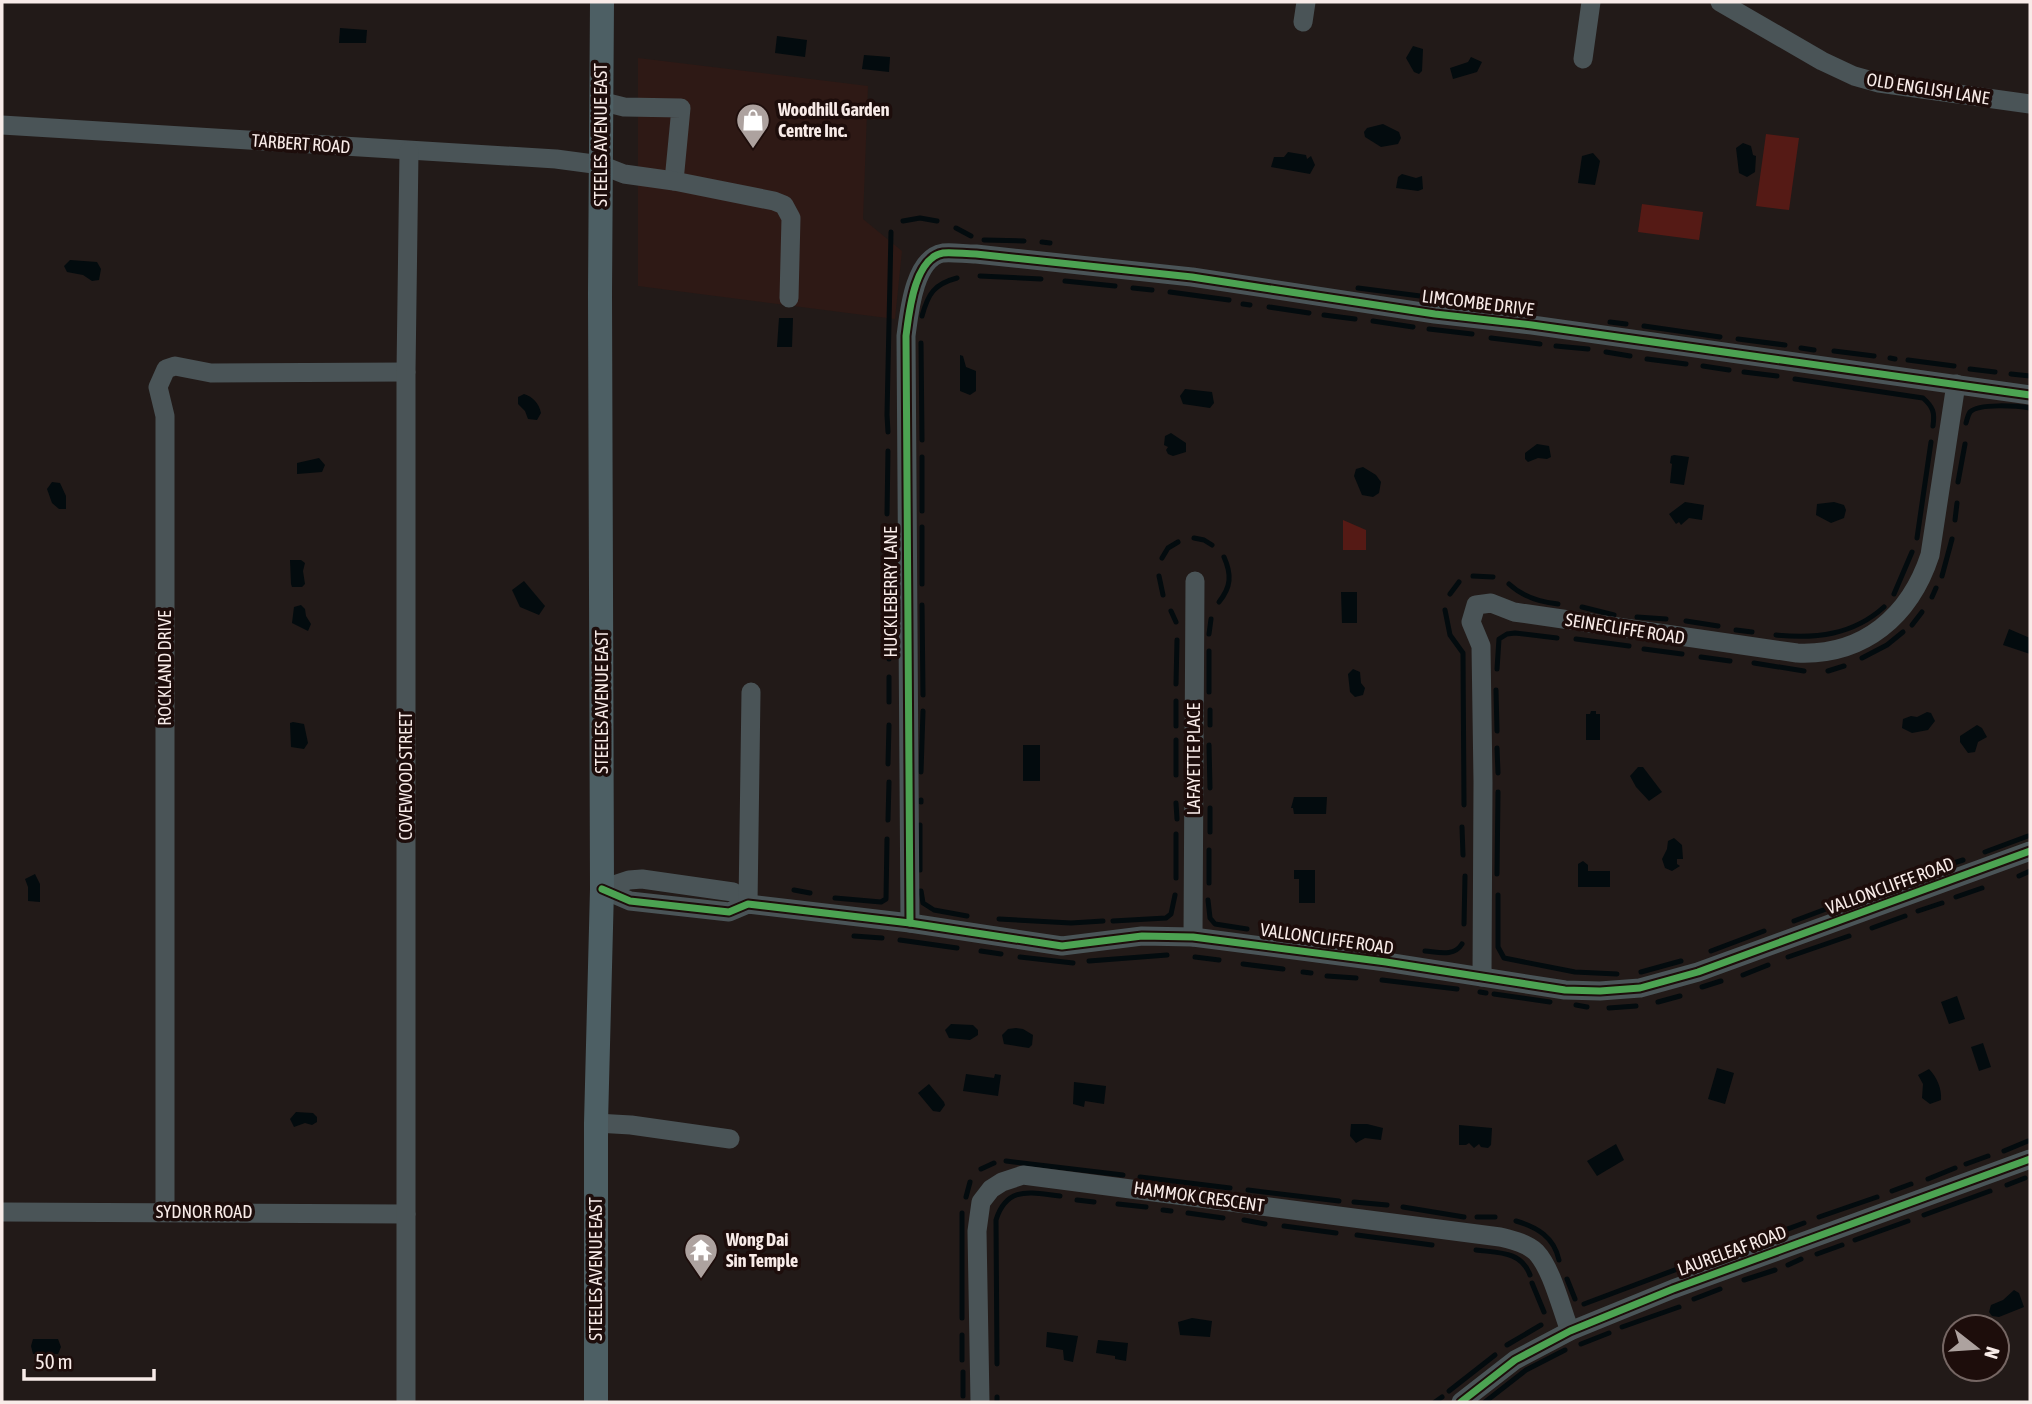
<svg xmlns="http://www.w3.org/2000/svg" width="2032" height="1404" viewBox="0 0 2032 1404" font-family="'Asap Condensed',sans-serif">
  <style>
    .built { fill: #2e1915 }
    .green { fill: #551a15 }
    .water { fill: #030b0e }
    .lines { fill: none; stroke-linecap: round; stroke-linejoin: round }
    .stream { stroke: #030b0e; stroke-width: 5 }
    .minor { stroke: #4a5457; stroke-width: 19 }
    .major { stroke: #4d5f64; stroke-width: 24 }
    .cycleway-casing { stroke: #1d0d0b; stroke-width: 11 }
    .cycleway { stroke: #4ca352; stroke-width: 7 }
    .labels { text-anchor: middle; stroke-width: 7; stroke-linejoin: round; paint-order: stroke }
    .street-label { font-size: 18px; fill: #f8ebe8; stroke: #1d0d0b }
    .poi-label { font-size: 18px; font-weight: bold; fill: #f8ebe8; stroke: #1d0d0b; text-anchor: start }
  </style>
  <rect width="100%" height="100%" fill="#221a18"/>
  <path class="built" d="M638,58l230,28 -5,133 39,32 -7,68 -257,-33z"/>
  <g class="green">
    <path d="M1766,134l33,4 -10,72 -33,-4z"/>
    <path d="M1642,204l61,8 -4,28 -61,-8z"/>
    <path d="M1343,520l23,10v20h-23z"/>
  </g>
  <g class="water">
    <path d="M340,28l27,2 -1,13h-27z"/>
    <path d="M777,36l30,4 -2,17 -30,-4z"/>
    <path d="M1413,46l10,3 -1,22 -3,3 -5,-2 -8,-14z"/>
    <path d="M864,55l26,2 -1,15 -27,-3z"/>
    <path d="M1471,57l11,5 -5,10 -24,7 -3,-11 18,-6z"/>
    <path d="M1383,124l16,8 2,6 -3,6 -17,3 -16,-10 -1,-5 3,-4z"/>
    <path d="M1743,143l8,3 2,9 3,1 -1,16 -8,5 -8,-4 -3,-25z"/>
    <path d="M1288,152l18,3 1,4 4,-3 4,9 -5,9 -39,-7 3,-10h10z"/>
    <path d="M1593,153l7,8 -5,24 -17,-2 4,-27z"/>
    <path d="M1402,174l14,4 6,-2 1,13 -5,2 -22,-3 2,-11z"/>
    <path d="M70,260l27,2 4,7 -2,11 -7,1 -9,-6 -16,-3 -3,-6z"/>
    <path d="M779,318h14l-1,29h-15z"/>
    <path d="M960,355l3,1 3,11 10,4v20l-6,4 -10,-4z"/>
    <path d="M1185,389l27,3 2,11 -4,5 -27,-4 -3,-8z"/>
    <path d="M524,394c9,3 15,9 17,19l-4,7 -9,-1 -3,-8 -7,-7v-7z"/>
    <path d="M1171,433l15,10v9l-13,4 -5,-2 -2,-4 2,-3 -4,-2 1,-9z"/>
    <path d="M1537,444l12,2 2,11 -4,2 -9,-1 -10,4 -3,-3v-6z"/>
    <path d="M1674,455l15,2 -5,28 -14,-2 2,-19 -2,-1 1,-7z"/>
    <path d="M319,458l6,7 -3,7 -25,2v-11z"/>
    <path d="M1363,467l13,8 5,7 -2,11 -6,4 -11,-2 -8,-19 2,-7z"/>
    <path d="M52,482l8,1 6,13v13h-7l-7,-6 -5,-14z"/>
    <path d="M1685,502l19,3 -2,15 -13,-2 -8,7 -2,-3 -3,2 -7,-10z"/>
    <path d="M1834,502l10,3 2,5 -2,8 -13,5 -15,-8 1,-11z"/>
    <path d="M290,560h11l4,3 -2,8 2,13 -3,3h-10l-1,-3z"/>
    <path d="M524,581l21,25 -6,9 -19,-8 -8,-17z"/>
    <path d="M1341,592h16v31h-15z"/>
    <path d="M301,605l4,4 1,7 5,8 -3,7 -16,-8 2,-16z"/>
    <path d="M2009,629l21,9v16l-27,-9z"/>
    <path d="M1353,669l7,3 1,11 4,5 -2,7 -8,2 -5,-5 -2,-18z"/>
    <path d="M1591,711h5v3h4v26h-14v-26h4z"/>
    <path d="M1927,712l4,1 4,8 -7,9 -16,3 -10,-5 1,-9 8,-3 6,1z"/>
    <path d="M293,722l11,2 4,19 -4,6 -13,-2 -1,-24z"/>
    <path d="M1977,725l5,3 5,9 -9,5 -3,10 -7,1 -8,-11v-6z"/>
    <rect x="1023" y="745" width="17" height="36"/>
    <path d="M1638,767h5l19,25 -13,9 -13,-14 -6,-11z"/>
    <path d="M1294,797h33l-1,17h-32l-1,-6h-2z"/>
    <path d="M1674,838l8,7 1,14h-6v5l3,2 -8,5 -7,-3 -3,-9 5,-10 1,-8z"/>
    <path d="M1583,861l5,4v6h22v16h-32v-23z"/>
    <path d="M1294,870h21v33h-16v-24h-5z"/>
    <path d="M35,874l5,10v18l-12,-1v-14l-3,-8z"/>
    <path d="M1957,996l8,23 -16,5 -8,-22z"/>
    <path d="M951,1024l22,1 5,5v5l-8,5 -21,-2 -4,-8z"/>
    <path d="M1016,1028l7,1 10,6 -1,10 -3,3 -25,-4 -2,-9 6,-6z"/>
    <path d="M1983,1043l8,24 -12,4 -8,-24z"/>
    <path d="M1717,1068l17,5 -9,31 -17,-5z"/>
    <path d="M1929,1069c8,8 13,20 12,31l-11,4 -8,-6 1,-14 -5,-9z"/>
    <path d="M966,1074l28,4 1,-4 6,1 -3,21 -35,-5z"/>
    <path d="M1074,1082l32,4 -2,18 -19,-3 -1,6 -11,-3z"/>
    <path d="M929,1084l15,18 1,3 -5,7 -7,-1 -15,-18z"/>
    <path d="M296,1112l17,1 4,4v5l-5,3 -7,-2 -11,4 -4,-8z"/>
    <path d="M1351,1124h16l16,4 -2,12 -16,-2 -9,5 -6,-7z"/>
    <path d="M1459,1125l33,3 -1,17 -3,3 -7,-1 -2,-3 -5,4 -5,-5 -3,2h-7z"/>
    <path d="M1616,1144l8,16 -27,16 -10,-15z"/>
    <path d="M2014,1290l5,3 5,14 -25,10 -7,-1 -3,-4 2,-7 12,-5z"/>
    <path d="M1192,1318l20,3 -2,16 -30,-2 -2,-13z"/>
    <path d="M1047,1332l31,4 -5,26 -9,-2 -1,-10 -17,-3z"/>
    <path d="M33,1339h25l3,8 -3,7h-25l-2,-8z"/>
    <path d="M1098,1340l30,3 -2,18 -11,-2v-3l-19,-3z"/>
  </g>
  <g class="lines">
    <g class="stream">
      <path d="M903,221l17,-3 17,3"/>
      <path d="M956,228l15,8"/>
      <path d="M984,240l40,1"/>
      <path d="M1042,242l8,1"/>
      <path d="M980,276l61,3"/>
      <path d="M1065,281l50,5"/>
      <path d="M1133,288l19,2"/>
      <path d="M1358,288l70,9"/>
      <path d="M1170,292l59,8"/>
      <path d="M1446,299l34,5"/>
      <path d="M1243,304l7,1"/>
      <path d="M1269,307l40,6"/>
      <path d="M1501,308l18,2"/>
      <path d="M1324,315l31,4"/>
      <path d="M922,316c6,-22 12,-32 35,-38"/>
      <path d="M1373,321l40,6"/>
      <path d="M1610,322l16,2"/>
      <path d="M1644,326l76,11"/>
      <path d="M1429,329l43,5"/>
      <path d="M1491,338l49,6"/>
      <path d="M1738,339l47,6"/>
      <path d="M921,343l1,97"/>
      <path d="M1556,346l32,3"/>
      <path d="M1801,348l13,2"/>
      <path d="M1834,351l40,5"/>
      <path d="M1606,352l24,4"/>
      <path d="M1890,358l5,1"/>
      <path d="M1647,359l39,5"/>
      <path d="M1908,360l46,6"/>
      <path d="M1703,366l26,4"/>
      <path d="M1970,369l25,3"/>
      <path d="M1744,372l33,4"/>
      <path d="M2011,374l19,2"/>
      <path d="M1795,379l128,19c10,9 12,14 10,28"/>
      <path d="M1966,423c1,-4 2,-8 4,-11 9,-9 48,-6 60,-4"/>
      <path d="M888,432l-1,-17 4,-183"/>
      <path d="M922,457v54"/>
      <path d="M1958,482l7,-38"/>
      <path d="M887,514l1,-63"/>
      <path d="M1955,520l2,-17"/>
      <path d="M922,527v57"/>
      <path d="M887,538l1,43"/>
      <path d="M1194,538l10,2 8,5"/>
      <path d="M1917,538l14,-96"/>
      <path d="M1162,558l6,-10 10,-6"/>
      <path d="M1159,576l4,19"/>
      <path d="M1473,576l20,1"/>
      <path d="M1942,576l10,-37"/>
      <path d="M1509,584c14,13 30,18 49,20"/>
      <path d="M1450,594l9,-12"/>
      <path d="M1894,594l18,-42"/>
      <path d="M889,596v14"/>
      <path d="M1932,597l4,-9"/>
      <path d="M1219,602c12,-15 13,-27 5,-45"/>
      <path d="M922,605l1,90"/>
      <path d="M1582,607l32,8"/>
      <path d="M1445,610l5,25 13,18 1,152"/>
      <path d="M1171,611l5,11"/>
      <path d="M1637,617l29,2"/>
      <path d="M1686,621l32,5"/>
      <path d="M1912,625l10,-13"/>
      <path d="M889,628v31"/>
      <path d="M1736,630l16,2"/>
      <path d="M1209,634l2,-15"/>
      <path d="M1776,635c40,4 77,0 108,-28"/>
      <path d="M1576,639l53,7"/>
      <path d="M1644,649l38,5"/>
      <path d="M1209,651v41"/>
      <path d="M1701,657l29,4"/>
      <path d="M1862,658l25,-13 16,-13"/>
      <path d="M1754,663l50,8"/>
      <path d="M1497,669l2,-30 8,-5 8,-1 42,5"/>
      <path d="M1828,671l16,-5"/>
      <path d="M889,677v25"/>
      <path d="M1176,684l1,-44"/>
      <path d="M1496,690l1,41"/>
      <path d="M1210,710v15"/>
      <path d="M1176,726v-25"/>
      <path d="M1176,740v35"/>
      <path d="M1209,745l1,43"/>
      <path d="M1497,748l1,25"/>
      <path d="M888,764l1,-39"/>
      <path d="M921,772l2,-61"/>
      <path d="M921,802v-2"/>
      <path d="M1176,803l1,16"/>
      <path d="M888,820l1,-38"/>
      <path d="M1462,827l1,28"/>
      <path d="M1210,832v-24"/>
      <path d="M1985,852l43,-16"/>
      <path d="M920,870v-45"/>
      <path d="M1929,871l34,-11"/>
      <path d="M1497,874l1,-82"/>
      <path d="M2019,876l11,-5"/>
      <path d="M1176,878v-44"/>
      <path d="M1209,883v-33"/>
      <path d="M1883,887l15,-4"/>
      <path d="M794,890l16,3"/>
      <path d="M921,891l2,12 11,7 33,6"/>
      <path d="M1498,895v52l6,11 71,14 42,2"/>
      <path d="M1956,897l26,-9"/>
      <path d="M835,898l46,4 5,-3 1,-60"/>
      <path d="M1208,900l2,18 5,6 32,5"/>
      <path d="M1918,911l24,-8"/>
      <path d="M999,919l72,4 32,-2"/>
      <path d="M1113,921l53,-3 5,-4 4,-19"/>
      <path d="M1794,921l64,-24"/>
      <path d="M1464,924l1,-48"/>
      <path d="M1872,928l33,-12"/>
      <path d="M1285,934l104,13"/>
      <path d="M854,936l28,2"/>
      <path d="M900,940l57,8"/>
      <path d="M981,951l20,3"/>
      <path d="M1425,951c13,1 29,6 37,-7"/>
      <path d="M1711,951l53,-20"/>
      <path d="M1020,957l53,6"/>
      <path d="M1195,957l24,3"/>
      <path d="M1788,957l61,-21"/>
      <path d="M1089,961l78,-6"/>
      <path d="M1243,964l40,5"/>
      <path d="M1303,972l8,1"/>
      <path d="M1641,972l40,-11"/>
      <path d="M1743,975l25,-10"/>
      <path d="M1327,976l29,2"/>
      <path d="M1382,980l75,9"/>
      <path d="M1702,987l19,-6"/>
      <path d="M1480,992l6,1"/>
      <path d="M1494,994l56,8"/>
      <path d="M1658,1002l22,-6"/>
      <path d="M1576,1005l11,2"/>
      <path d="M1609,1008l27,-2"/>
      <path d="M2004,1151l24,-10"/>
      <path d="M1006,1161l117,14"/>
      <path d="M1966,1164l22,-8"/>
      <path d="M981,1169l13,-6"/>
      <path d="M1140,1177l90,11"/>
      <path d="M1928,1179l27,-11"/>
      <path d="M2007,1185l18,-7"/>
      <path d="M1248,1190l91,11"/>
      <path d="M1892,1191l19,-7"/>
      <path d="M966,1197l4,-15"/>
      <path d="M1077,1200l17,2"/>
      <path d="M1354,1202l33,3"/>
      <path d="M1118,1204l28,3"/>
      <path d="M1403,1207l61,10"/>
      <path d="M1163,1210l8,1"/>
      <path d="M962,1213v105"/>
      <path d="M1188,1213l35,5"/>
      <path d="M1924,1215l66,-24"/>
      <path d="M1477,1217h18"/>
      <path d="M1819,1217l58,-20"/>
      <path d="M1244,1220l21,4"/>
      <path d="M1516,1221c21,6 38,16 43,39"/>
      <path d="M1284,1226l52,7"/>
      <path d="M1357,1235l75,10"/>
      <path d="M1855,1240l53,-19"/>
      <path d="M1752,1242l52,-19"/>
      <path d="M1476,1250c23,3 45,1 54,25"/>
      <path d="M1817,1254l25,-9"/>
      <path d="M1788,1265l13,-6"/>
      <path d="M1567,1279l8,20"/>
      <path d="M1744,1280l31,-10"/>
      <path d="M1532,1283l12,29"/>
      <path d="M1694,1299l26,-10"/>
      <path d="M1584,1304l152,-57"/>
      <path d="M1622,1327l57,-20"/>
      <path d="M1581,1344l28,-11"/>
      <path d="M1507,1345l34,-20"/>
      <path d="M962,1360v-25"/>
      <path d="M997,1364l-1,-144c11,-35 35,-27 64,-24"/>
      <path d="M963,1372v24"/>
      <path d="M1449,1391l46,-36"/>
      <path d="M997,1402v-5"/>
      <path d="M1435,1402l7,-5"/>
      <path d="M1485,1402l41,-32 39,-20"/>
    </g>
    <g class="minor">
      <path d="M1720,2l102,59 32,15 25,7 151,21"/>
      <path d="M1303,22l3,-20"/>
      <path d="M1583,59l8,-57"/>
      <path d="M600,101l24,6 57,1 -7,73"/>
      <path d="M2,125l554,34 45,6 23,9 50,7 100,20 10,4 7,13 -2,80"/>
      <path d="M602,889l28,12 99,11 19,-8 162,19 152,23 80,-10 51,1 193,25 179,28 35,1 40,-3 58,-16 332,-121"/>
      <path d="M602,889l27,-9 13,-1 91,13 15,12"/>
      <path d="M748,904l3,-212"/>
      <path d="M910,923l-4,-587c3,-23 8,-78 37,-83 10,-1 22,1 33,1l216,23 243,37 97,11 498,70"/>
      <path d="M1193,937l2,-356"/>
      <path d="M1482,977l1,-195 -2,-136 -10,-24 5,-17 15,-2 23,9 283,41c67,3 113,-37 133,-98l26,-171"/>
      <path d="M596,1123l35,2 99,14"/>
      <path d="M165,1211v-795l-7,-29 8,-18 9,-3 36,7 195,-1"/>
      <path d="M2,1212l404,2"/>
      <path d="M406,1402v-1030l3,-221"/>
      <path d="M980,1402l-3,-171 4,-29 10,-13 11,-7 21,-7 477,62c12,3 26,6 36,15 16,17 25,56 34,79"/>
      <path d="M1461,1402l54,-42 55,-29 103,-42 357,-130"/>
    </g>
    <path class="major" d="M596,1402v-279l6,-234 -2,-595 2,-292"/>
    <g class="cycleway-casing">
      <g id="cycleway">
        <path d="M602,889l28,12 99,11 19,-8 162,19 152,23 80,-10 51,1 193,25 179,28 35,1 40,-3 58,-16 332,-121"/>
        <path d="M910,923l-4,-587c3,-23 8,-78 37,-83 10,-1 22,1 33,1l216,23 243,37 97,11 498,70"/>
        <path d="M1461,1402l54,-42 55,-29 103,-42 357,-130"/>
      </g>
    </g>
    <use href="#cycleway" class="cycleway"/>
  </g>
  <defs>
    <g id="shop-pin" transform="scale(1.75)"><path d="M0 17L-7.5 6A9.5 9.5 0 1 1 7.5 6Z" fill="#ada29f" stroke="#1d0d0b"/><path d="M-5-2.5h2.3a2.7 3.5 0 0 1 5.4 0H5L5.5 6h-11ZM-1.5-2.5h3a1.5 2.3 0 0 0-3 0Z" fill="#fff"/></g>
    <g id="temple-pin" transform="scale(1.75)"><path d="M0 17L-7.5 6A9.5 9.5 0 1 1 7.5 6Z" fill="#ada29f" stroke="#1d0d0b"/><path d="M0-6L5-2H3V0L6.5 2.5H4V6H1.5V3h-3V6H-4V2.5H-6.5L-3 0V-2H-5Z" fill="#fff"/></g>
  </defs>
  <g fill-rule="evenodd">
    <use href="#shop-pin" x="753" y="120"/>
    <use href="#temple-pin" x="701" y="1250"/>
  </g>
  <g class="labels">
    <g class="street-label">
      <text transform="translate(1928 89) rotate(9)" y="6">OLD ENGLISH LANE</text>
      <text transform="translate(601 135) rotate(-90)" y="6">STEELES AVENUE EAST</text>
      <text transform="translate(301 144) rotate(4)" y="6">TARBERT ROAD</text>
      <text transform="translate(1478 303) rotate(7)" y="6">LIMCOMBE DRIVE</text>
      <text transform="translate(891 592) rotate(-90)" y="6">HUCKLEBERRY LANE</text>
      <text transform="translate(1625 629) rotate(9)" y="6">SEINECLIFFE ROAD</text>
      <text transform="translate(165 668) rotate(-90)" y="6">ROCKLAND DRIVE</text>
      <text transform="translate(602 702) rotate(-90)" y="6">STEELES AVENUE EAST</text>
      <text transform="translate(1194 759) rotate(-90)" y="6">LAFAYETTE PLACE</text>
      <text transform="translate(406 776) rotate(-90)" y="6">COVEWOOD STREET</text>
      <text transform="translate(1890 886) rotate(-20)" y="6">VALLONCLIFFE ROAD</text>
      <text transform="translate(1327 939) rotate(8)" y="6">VALLONCLIFFE ROAD</text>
      <text transform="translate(1199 1197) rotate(8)" y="6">HAMMOK CRESCENT</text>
      <text x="204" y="1218">SYDNOR ROAD</text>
      <text transform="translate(1732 1251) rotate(-20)" y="6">LAURELEAF ROAD</text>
      <text transform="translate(596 1269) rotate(-90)" y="6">STEELES AVENUE EAST</text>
    </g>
    <g class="poi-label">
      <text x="778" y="116">Woodhill Garden<tspan x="778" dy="21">Centre Inc.</tspan></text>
      <text x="726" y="1246">Wong Dai<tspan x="726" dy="21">Sin Temple</tspan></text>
    </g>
  </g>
  <rect width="2032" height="1404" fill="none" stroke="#f8ebe8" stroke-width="7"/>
  <g transform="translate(1976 1348) rotate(107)"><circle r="33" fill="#1d0d0b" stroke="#756663" stroke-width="2"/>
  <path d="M0-5L12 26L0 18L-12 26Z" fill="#ada29f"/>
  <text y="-10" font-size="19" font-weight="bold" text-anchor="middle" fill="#f8ebe8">N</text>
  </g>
  <path d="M24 1369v10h130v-10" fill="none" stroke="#f8ebe8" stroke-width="3.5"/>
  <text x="35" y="1369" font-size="21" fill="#f8ebe8" stroke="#1d0d0b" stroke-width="5" paint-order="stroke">50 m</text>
</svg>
